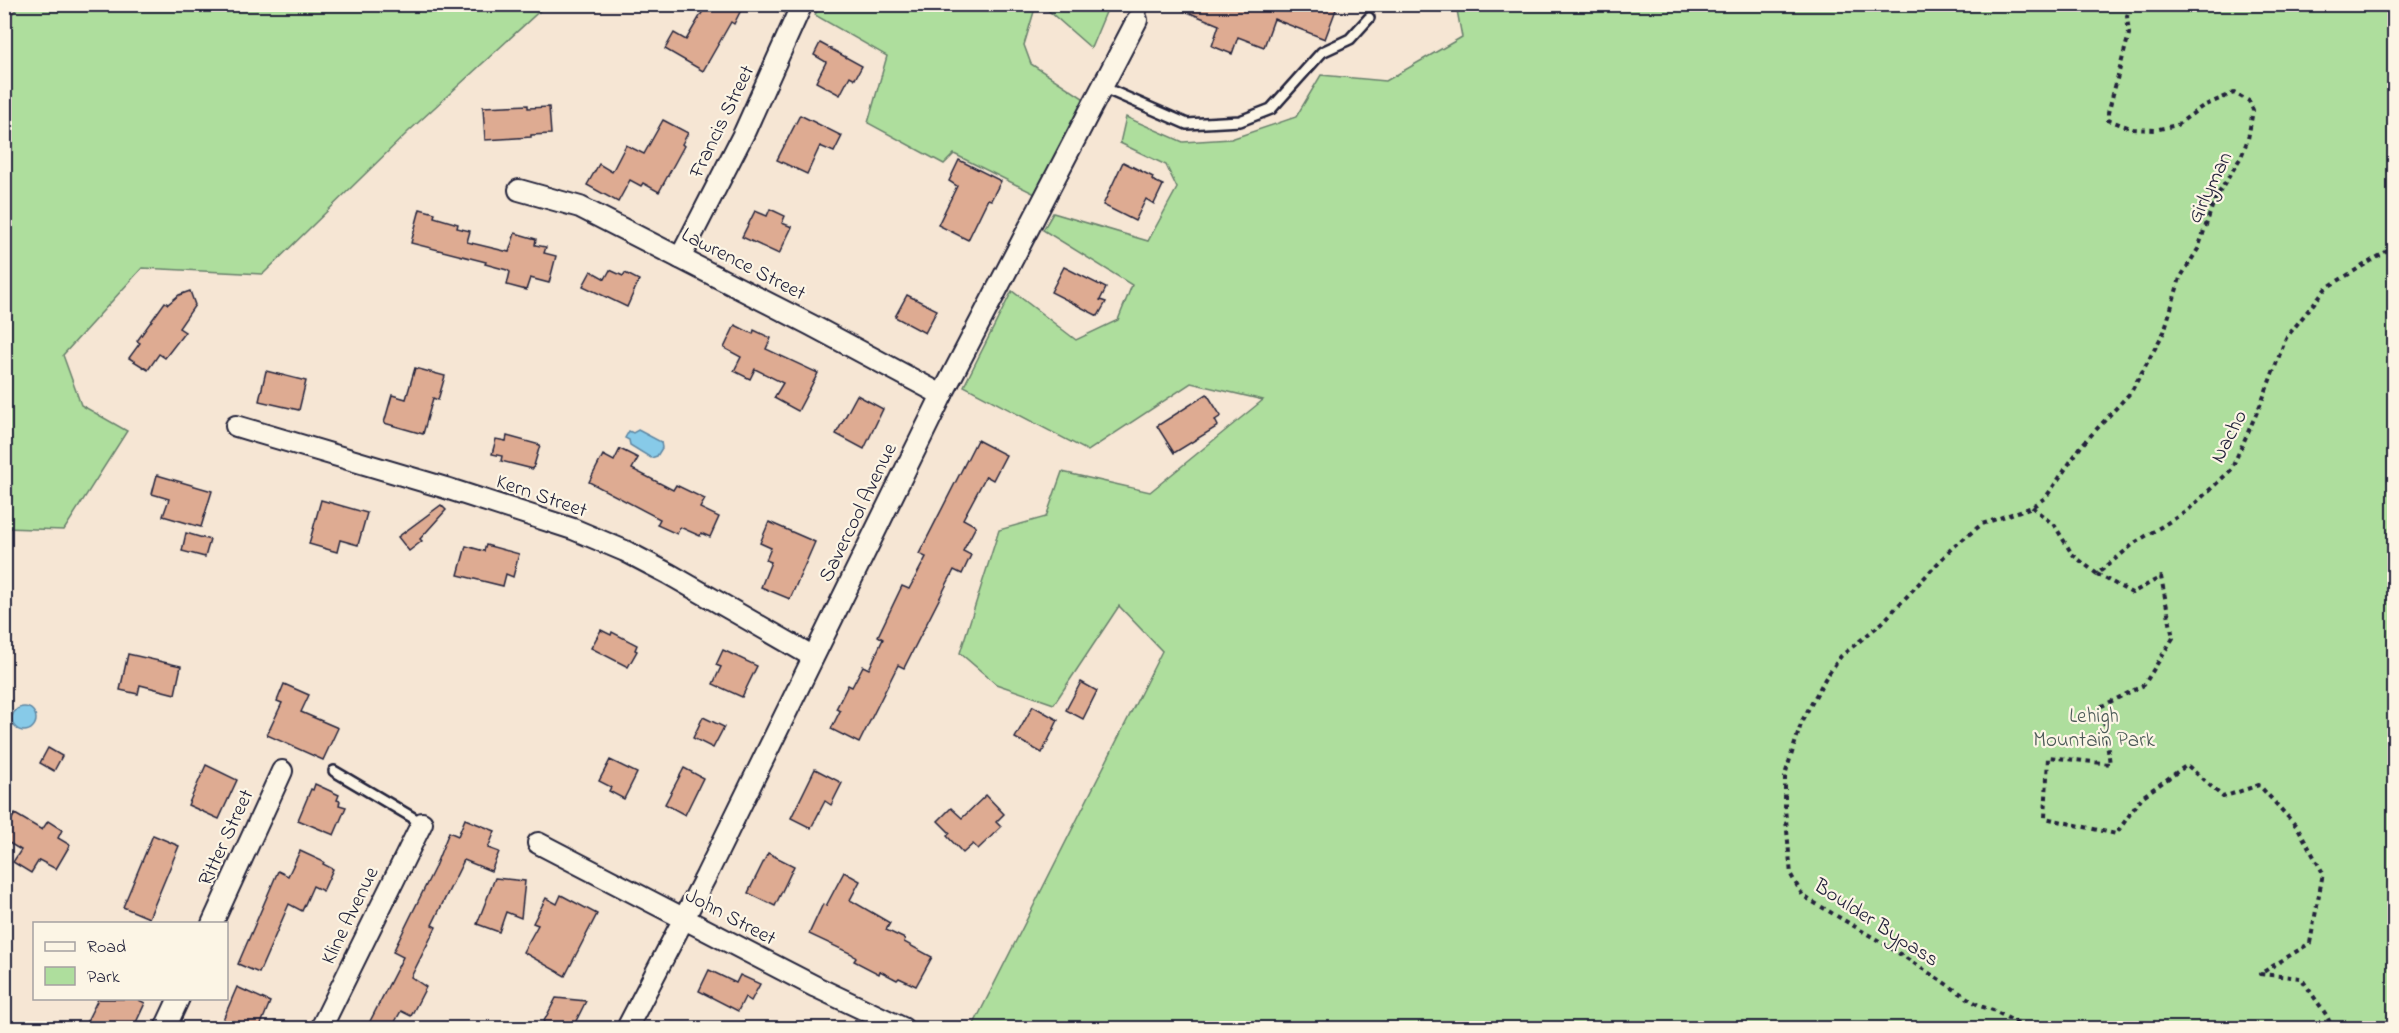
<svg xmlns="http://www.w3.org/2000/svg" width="2399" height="1033" viewBox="0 0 2399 1033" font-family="'Indie Flower',sans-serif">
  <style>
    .green { fill: #aede9d; stroke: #68806c; stroke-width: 1.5 }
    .water { fill: #87cae8; stroke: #5f87a3; stroke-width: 1.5 }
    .building { fill: #deab92; stroke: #22223b; stroke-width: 1.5 }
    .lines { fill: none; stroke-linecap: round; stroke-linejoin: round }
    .service-casing { stroke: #22223b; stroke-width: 14 }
    .minor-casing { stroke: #22223b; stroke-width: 24 }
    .path { stroke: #22223b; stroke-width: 4; stroke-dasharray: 4.5 4.5; stroke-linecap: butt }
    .service { stroke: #fcf5e5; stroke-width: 9 }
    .minor { stroke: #fcf5e5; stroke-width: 20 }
    .labels { text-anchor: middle; stroke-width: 4.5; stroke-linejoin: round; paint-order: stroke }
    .street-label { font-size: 21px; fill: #22223b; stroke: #fcf5e5 }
    .park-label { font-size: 21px; fill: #4c5a58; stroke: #fcf5e5 }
  </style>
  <rect width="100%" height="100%" fill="#f6e6d4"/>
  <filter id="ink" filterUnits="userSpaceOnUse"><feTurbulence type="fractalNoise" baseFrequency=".0167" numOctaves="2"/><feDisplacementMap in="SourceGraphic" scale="12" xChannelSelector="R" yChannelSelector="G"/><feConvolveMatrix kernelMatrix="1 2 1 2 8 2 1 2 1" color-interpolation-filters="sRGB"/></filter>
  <g filter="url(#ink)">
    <g class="green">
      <path d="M20,4l526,1 -137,126 -146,143 -121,-6 -79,87 18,50 46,26 -63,99 -59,-2 -1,-519 9,4z"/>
      <path d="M820,4l216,1 -12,40 7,19 55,36 -51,94 -81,-40 -10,10 -76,-41 19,-67 -72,-41z"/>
      <path d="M1042,5h67l-18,43z"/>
      <path d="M1456,5h938v1023h-1422l190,-377 -43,-45 -65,98 -58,-20 -36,-31 39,-123 47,-13 16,-45 88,20 113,-92 -72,-17 -103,68 -124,-65 48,-95 64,49 42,-20 14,-35 -89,-55 10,-17 95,28 29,-53 -11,-23 -46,-22 6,-26 57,25 48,-3 65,-22 25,-42 65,6 76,-44z"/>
    </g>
    <g class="water">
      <path d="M638,430l23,12 1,6 -5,8 -6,2 -21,-13 -1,-5 -4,-2 4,-7 4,2z"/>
      <circle cx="24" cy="719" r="12"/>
    </g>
    <g class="building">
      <path d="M707,4h37l-10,20 -3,-2 -28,49 -38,-22 9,-16 12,7z"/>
      <path d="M1168,4h170l-13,35 -51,-20 -10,28 -26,-10 -6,17 -20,-8 7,-21z"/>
      <path d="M820,43l42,23 -7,13 -5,-3 -10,19 -24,-13 10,-20 -12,-7z"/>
      <path d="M528,105v3l21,-1 2,27 -20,1v2l-46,3 -2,-33z"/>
      <path d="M800,115l42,21 -8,16 -14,-6 -13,28 -30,-14z"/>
      <path d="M663,120l25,13 -6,11 2,2 -25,46 -16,-9 -2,3 -11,-6 -12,22 -31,-17 12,-21 13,8 14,-27 18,9z"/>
      <path d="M959,160l42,21 -10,19 -3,-1 -20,41 -30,-15 19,-39 -8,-5z"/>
      <path d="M1123,162l30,15 -1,3 11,5 -9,19 -8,-5 -11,22 -32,-16z"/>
      <path d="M420,209l15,4 -1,4 24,7 -1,4 13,3 -3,11 42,10 6,-19 21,6 -1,6 11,2 -2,6 12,3 -7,27 -19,-5 -4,12 -19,-5 3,-13 -3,-2 -22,-6 1,-2 -75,-19z"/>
      <path d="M770,209l15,7 -3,7 10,4 -13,27 -37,-17 13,-26 12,5z"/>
      <path d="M1064,267l42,21 -6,12 6,2 -8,14 -47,-24z"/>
      <path d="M610,270l13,6 2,-3 14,7 -12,27 -44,-21 8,-15 14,8z"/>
      <path d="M190,291l5,14 -16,23 6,4 -20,26 -6,-4 -11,16 -19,-12 11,-15 -3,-2 28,-39 3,2 11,-9z"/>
      <path d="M907,295l30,15 -12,23 -30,-16z"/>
      <path d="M735,325l18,9 1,-4 17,8 -5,11 52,24 -20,38 -24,-13 9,-15 -28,-14 -5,10 -16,-8 7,-14 -17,-9z"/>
      <path d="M415,368l30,8 -7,24 -5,-2 -10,36 -39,-11 8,-28 14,4z"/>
      <path d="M266,371l40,10 -7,29 -40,-9z"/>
      <path d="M1207,394l14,22 -6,4 3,6 -44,27 -17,-27z"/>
      <path d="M857,395l26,14 -19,40 -28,-15z"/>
      <path d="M507,436l33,9 -7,24 -32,-8 1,-5 -10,-2 4,-15 10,2z"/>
      <path d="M977,440l29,15 -13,25 -7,-4 -23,43 13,7 -13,25 8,4 -9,19 -8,-4 -50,98 -6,-3 -39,78 -28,-14 9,-18 -4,-2 12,-24 4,2 11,-21 6,3 14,-30 -5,-3 24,-50 7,3 17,-32 -7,-3z"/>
      <path d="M620,449l18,9 -6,11 41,21 3,-5 29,14 -5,9 19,9 -9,20 -9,-4 -1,3 -20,-9 -3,7 -20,-9 3,-6 -71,-37 14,-27 11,6z"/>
      <path d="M157,475l55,16 -11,36 -38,-11 6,-17 -17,-5z"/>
      <path d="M321,500l46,13 -9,32 -18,-5 -3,12 -28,-8z"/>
      <path d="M441,505l5,5 -26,29 2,2 -13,10 -11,-14z"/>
      <path d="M769,522l46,20 -25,57 -29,-12 10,-25 -5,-2 5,-12 -11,-5z"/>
      <path d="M186,533l24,7 -5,17 -23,-6z"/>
      <path d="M486,545l33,9 -6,23 -7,-3 -3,12 -45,-11 8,-29 18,5z"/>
      <path d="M601,630l10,5 1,-3 25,13 -2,5 2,1 -9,16 -37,-19z"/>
      <path d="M723,650l34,16 -15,31 -29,-13 8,-17 -5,-2z"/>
      <path d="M128,654l53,12 -6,28 -35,-9 -2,9 -18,-4z"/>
      <path d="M1081,682l16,9 -14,28 -17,-9z"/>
      <path d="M284,684l25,11 -8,17 37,16 -15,32 -56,-25 15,-32 -5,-2z"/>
      <path d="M1033,706l25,14 -16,33 -27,-15z"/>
      <path d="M703,717l21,10 -11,21 -20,-10z"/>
      <path d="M48,748l14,8 -8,15 -14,-8z"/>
      <path d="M610,760l27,13 -13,26 -15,-8 2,-4 -12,-6z"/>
      <path d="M206,765l31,15 -18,39 -31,-14z"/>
      <path d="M684,768l19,10 -18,37 -20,-11z"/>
      <path d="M815,769l27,14 -11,22 -6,-4 -14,27 -20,-10z"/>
      <path d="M315,784l24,11 -2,5 3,1 -1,4 7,2 -12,28 -36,-15 13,-31 2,1z"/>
      <path d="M986,795l18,19 -8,8 5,5 -23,22 -5,-5 -10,9 -16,-17 3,-3 -12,-12 13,-13 11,10z"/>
      <path d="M15,814l27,16 6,-9 14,9 -4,8 12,7 -14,24 -17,-9 -8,13 -18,-11 8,-12 -17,-10v-9z"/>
      <path d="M465,819l30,12 -7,17 11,4 -8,19 -27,-11 -32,65 4,2 -25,50 15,10 -15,29 -10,-5 -10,18h-25l37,-72 -10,-5 41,-83 15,-37 9,4z"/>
      <path d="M153,835l26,11 -30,72 -26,-11z"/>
      <path d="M300,851l24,11 -1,2 10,5 -10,22 -10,-5 -11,25 -13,-7 -30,69 -21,-9 40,-93 10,5z"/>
      <path d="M768,853l26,13 -19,40 -27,-13z"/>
      <path d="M844,872l16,9 -10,19 40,23 -4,7 19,9 -1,3 28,15 -16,29 -17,-8 -2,2 -17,-9 -1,3 -25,-13 2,-3 -4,-4 -43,-20 14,-30 3,2z"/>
      <path d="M495,878l30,3 -4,37 -15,-6 -7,20 -22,-8z"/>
      <path d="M561,895l36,19 -32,62 -42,-24 15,-27 -5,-2 13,-25 11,6z"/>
      <path d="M709,970l27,13 4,-8 20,9 -9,17 -6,-4 -7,14 -39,-20z"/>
      <path d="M237,987l33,15 -11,27h-40z"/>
      <path d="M556,998l30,3 -14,28h-17l-12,-6z"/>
      <path d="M98,999h39l8,4 -12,26h-50z"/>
    </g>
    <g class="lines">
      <g class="service-casing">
        <g id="service">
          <path d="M1137,20l7,-16"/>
          <path d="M1102,87l85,37 53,-3 31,-12 51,-57 28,-13 19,-21"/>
          <path d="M334,771l88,52"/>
        </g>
      </g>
      <g class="minor-casing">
        <g id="minor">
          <path d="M519,190l61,17 231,118 131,70"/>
          <path d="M680,258l64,-125 58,-129"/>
          <path d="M236,426l210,62 127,41 52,22 44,23 143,82"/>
          <path d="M538,843l278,144 87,41"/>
          <path d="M212,924l70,-153"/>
          <path d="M165,1028l14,-30"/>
          <path d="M321,1028l101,-205"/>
          <path d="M627,1028l79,-152 236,-481 195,-375"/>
        </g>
      </g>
      <g class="path">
        <path d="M2032,507l23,19 17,28 25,20 39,-32 51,-31 44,-41 31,-69 24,-63 40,-50 68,-41"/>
        <path d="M2097,574l35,19 29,-16 12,61 -29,47 -42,21 8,58 -62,-7 -3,61 71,16 26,-37 45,-32 36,32 36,-12 39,43 25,45 -13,70 -50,31 41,4 26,38 5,12"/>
        <path d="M2026,1028l-33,-18 -13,-4 -94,-61 -83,-49 -12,-21 -6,-67v-33l17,-54 23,-42 16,-23 41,-33 69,-74 31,-25 50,-17 14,-10 36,-52 49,-53 33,-60 16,-54 18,-29 16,-48 27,-44 7,-18 5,-29 -4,-9 -15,-8 -31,13 -26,19 -22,5 -22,-1 -25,-9v-7l21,-79 -2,-18 4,-12"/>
      </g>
      <use href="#service" class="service"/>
      <use href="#minor" class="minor"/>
    </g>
  </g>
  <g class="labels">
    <g class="street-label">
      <text transform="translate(721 121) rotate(-64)" y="7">Francis Street</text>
      <text transform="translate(2209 187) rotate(-64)" y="7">Girlyman</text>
      <text transform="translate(744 263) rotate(27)" y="7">Lawrence Street</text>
      <text transform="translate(2228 436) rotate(-63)" y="7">Nacho</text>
      <text transform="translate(542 495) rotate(19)" y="7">Kern Street</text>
      <text transform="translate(857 512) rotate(-64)" y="7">Savercool Avenue</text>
      <text transform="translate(225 837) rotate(-65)" y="7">Ritter Street</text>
      <text transform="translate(349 915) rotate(-64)" y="7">Kline Avenue</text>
      <text transform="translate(731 916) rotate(28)" y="7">John Street</text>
      <text transform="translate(1877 922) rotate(33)" y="7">Boulder Bypass</text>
    </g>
    <g class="park-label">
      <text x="2094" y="722">Lehigh<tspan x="2094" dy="24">Mountain Park</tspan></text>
    </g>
  </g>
  <rect width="2399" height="1033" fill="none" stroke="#fcf5e5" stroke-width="24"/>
  <rect x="12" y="12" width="2375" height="1009" fill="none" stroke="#22223b" stroke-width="2" filter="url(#ink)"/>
  <rect x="33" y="922" width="195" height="78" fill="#fcf5e5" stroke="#a5a1a1" stroke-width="1.5"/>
  <rect x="45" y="942" width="30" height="9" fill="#fcf5e5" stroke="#a5a1a1" stroke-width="1.5"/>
  <text x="87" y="952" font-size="18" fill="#22223b">Road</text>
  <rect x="45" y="967" width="30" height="18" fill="#aede9d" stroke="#a5a1a1" stroke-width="1.5"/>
  <text x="87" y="982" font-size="18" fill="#22223b">Park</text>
</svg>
